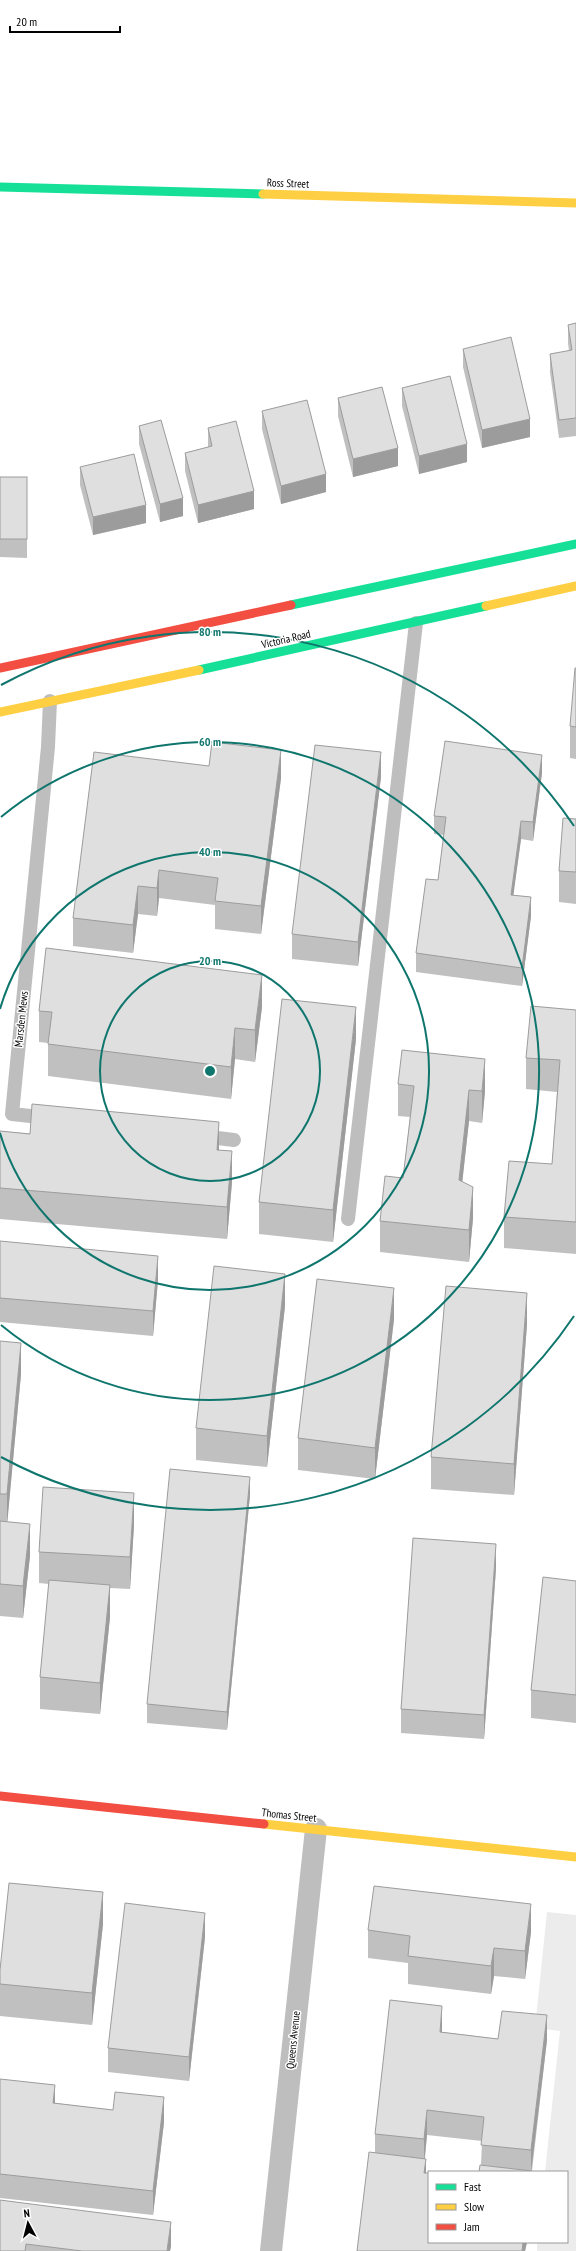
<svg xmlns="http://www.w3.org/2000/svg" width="576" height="2251" viewBox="0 0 576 2251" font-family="'PT Sans Narrow',sans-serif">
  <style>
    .green { fill: #ececec }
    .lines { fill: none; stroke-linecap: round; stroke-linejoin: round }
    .lane { stroke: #bebebe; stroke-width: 14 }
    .street { stroke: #bebebe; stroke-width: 22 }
    .fast { stroke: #16e098; stroke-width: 9 }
    .slow { stroke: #ffcf43; stroke-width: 9 }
    .jam { stroke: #f24e42; stroke-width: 9 }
    .wall { fill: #c0c0c0 }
    .shaded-wall { fill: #9c9c9c }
    .building { fill: #dfdfdf; stroke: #9c9c9c }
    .ring { fill: none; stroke: #0f766e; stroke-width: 2 }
    .labels { text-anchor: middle; stroke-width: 3; stroke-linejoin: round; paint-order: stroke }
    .street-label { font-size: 11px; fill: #000; stroke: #fff }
    .centre { fill: #0f766e; stroke: #fff; stroke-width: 2 }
    .ring-label { font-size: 12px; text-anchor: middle; font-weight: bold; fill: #0f766e; stroke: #fff; stroke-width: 3; stroke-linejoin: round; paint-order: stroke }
  </style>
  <rect width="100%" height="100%" fill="#fff"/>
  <path class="green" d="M547,1912l29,3v336h-39v-9h30v-70h-22l15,-141 -25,-3z"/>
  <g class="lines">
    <g class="lane">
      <path d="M49,1118l-37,-4 36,-367 2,-46"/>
      <path d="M201,1136l33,4"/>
      <path d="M348,1219l68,-596"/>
    </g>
    <path class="street" d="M271,2251l45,-422"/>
    <g class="fast">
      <path d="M0,187l263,7"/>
      <path d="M291,605l285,-61"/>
      <path d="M199,670l287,-64"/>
    </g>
    <g class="slow">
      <path d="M263,194l313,9"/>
      <path d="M486,606l90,-20"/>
      <path d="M0,712l199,-42"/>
      <path d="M264,1824l312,33"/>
    </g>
    <g class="jam">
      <path d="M0,668l291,-63"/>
      <path d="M0,1796l264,28"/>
    </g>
  </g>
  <g class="wall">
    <path d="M576,323v113l-17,2 -9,-66v-18l19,-3 -1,-8v-18z"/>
    <path d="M463,349l67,88 -48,11 -19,-81z"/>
    <path d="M402,388l65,74 -48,12 -17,-68z"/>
    <path d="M338,398l60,68 -45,11 -15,-61z"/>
    <path d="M262,411l64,81 -45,12 -19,-75z"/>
    <path d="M139,426l44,90 -23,6 -21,-78z"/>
    <path d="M208,428l46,81 -56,14 -13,-52v-18l23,-6z"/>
    <path d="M80,467l66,56 -53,12 -13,-50z"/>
    <path d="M0,477h27v81l-27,-1z"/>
    <path d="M576,668v91l-6,-1v-32z"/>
    <path d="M542,773l-9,68 -12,-2 -8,56 18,21 -9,70 -106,-14v-19l22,-73 6,-45 -10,-1v-18z"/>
    <path d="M381,777l-23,189 -66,-7v-25z"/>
    <path d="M281,778l-20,156 -46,-5v-24l-56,-7 -2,18 -19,-2 -5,39 -60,-7v-28z"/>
    <path d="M576,819v85l-17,-2v-31z"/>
    <path d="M262,1007l-7,55 -20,-3 -4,40 -183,-23v-33l-9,-1v-31z"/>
    <path d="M576,1010v244l-72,-6v-31l48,-53 5,-72 -31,-3v-31z"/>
    <path d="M356,1039l-23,203 -74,-8v-32z"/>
    <path d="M398,1084l87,7 -3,32 -13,-2 -7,61 11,36 -4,44 -89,-10v-31l23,-43 7,-61 -12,-1z"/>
    <path d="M0,1131l219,19 13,32 -5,57 -227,-20z"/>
    <path d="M0,1241l158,39 -5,56 -153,-14z"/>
    <path d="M285,1306l-18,161 -71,-7v-32z"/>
    <path d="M394,1319l-19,160 -77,-9v-32z"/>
    <path d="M527,1324l-13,171 -83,-6v-32z"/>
    <path d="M0,1341l21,33 -14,148 23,34 -7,62 -23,-2z"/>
    <path d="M250,1495l-23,235 -80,-7v-19z"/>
    <path d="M134,1525l-4,64 -20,-1v29l-10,97 -60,-5v-32l9,-93 -10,-1v-31z"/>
    <path d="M496,1568l-12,171 -83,-6v-24z"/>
    <path d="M576,1581v142l-45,-5v-28z"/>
    <path d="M103,1924l-11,101 -92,-9v-46z"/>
    <path d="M368,1930l163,2 -6,47 -31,-3 -3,18 -83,-10v-21l-40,-5z"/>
    <path d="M205,1937l-16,144 -81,-9v-24z"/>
    <path d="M442,2032l56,7 49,1 -15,131 -51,-6 1,-24 -55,-6 -2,24 1,14 101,69 -2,9h-168l18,-98v-19z"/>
    <path d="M0,2079l55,24 58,7 51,12 -11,93 -153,-17z"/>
    <path d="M0,2200l171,46 -1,5h-170z"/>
  </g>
  <g class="shaded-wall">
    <path d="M530,419v18l-48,11v-18z"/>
    <path d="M467,444v18l-48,12v-18z"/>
    <path d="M398,448v18l-45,11v-18z"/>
    <path d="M326,474v18l-45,12v-18z"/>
    <path d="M254,491v18l-56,14v-18z"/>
    <path d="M183,498v18l-23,6v-18z"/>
    <path d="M146,505v18l-53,12v-18z"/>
    <path d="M281,750v28l-20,156v-28z"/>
    <path d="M381,752v25l-23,189v-24z"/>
    <path d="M542,755v18l-9,68v-19z"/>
    <path d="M521,821v18l-10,74v-18z"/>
    <path d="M159,870v28l-2,18v-28z"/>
    <path d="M138,886v28l-5,39v-28z"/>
    <path d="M531,897v19l-9,70v-18z"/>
    <path d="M262,975v32l-7,55v-32z"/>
    <path d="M356,1007v32l-23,203v-32z"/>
    <path d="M235,1028v31l-4,40v-32z"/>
    <path d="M485,1059v32l-3,32v-32z"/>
    <path d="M469,1090v31l-10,91v-32z"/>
    <path d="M219,1122v32l-2,-4z"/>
    <path d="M232,1151v31l-5,57v-32z"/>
    <path d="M473,1187v31l-4,44v-32z"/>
    <path d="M158,1256v24l-5,56v-25z"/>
    <path d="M285,1274v32l-18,161v-31z"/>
    <path d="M394,1288v31l-19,160v-31z"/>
    <path d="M527,1293v31l-13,171v-31z"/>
    <path d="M21,1343v31l-14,152v-32z"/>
    <path d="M250,1477v18l-23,235v-18z"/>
    <path d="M134,1493v32l-4,64v-32z"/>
    <path d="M30,1524v32l-7,62v-32z"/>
    <path d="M496,1544v24l-12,171v-24z"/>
    <path d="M110,1585v32l-10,97v-31z"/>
    <path d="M103,1892v32l-11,101v-32z"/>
    <path d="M531,1904v28l-6,47v-28z"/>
    <path d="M205,1913v24l-16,144v-24z"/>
    <path d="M494,1948v28l-3,18v-28z"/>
    <path d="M442,2006v24l-2,26v-24z"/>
    <path d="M547,2015v25l-16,132v-22z"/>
    <path d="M55,2085v24l-2,-6z"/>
    <path d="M164,2097v25l-11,93v-24z"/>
    <path d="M427,2110v25l-3,28v-24z"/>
    <path d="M426,2159v24l-2,-10z"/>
    <path d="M171,2222v24l-1,5h-3z"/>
    <path d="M523,2242h4l-2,9h-3z"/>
  </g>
  <g class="building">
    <path d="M576,323v95l-17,2 -9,-66 22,-4 -4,-25z"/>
    <path d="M511,337l19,82 -48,11 -19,-81z"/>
    <path d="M450,376l17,68 -48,12 -17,-68z"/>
    <path d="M382,387l16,61 -45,11 -15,-61z"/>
    <path d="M307,400l19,74 -45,12 -19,-75z"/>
    <path d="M161,420l22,78 -23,6 -21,-78z"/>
    <path d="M236,421l18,70 -56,14 -13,-52 27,-7 -4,-18z"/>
    <path d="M134,454l12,51 -53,12 -13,-50z"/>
    <rect x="0" y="477" width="27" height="62"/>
    <path d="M575,668h1v59l-6,-1z"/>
    <path d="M445,741l97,14 -9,67 -12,-1 -10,74 20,2 -9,71 -106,-15 10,-74 12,1 8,-63 -12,-1z"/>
    <path d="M212,742l69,8 -20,156 -46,-5 3,-23 -59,-8 -2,18 -19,-2 -5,39 -60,-7 21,-166 115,14z"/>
    <path d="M315,745l66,7 -23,190 -66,-8z"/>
    <path d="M563,818l13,1v53l-17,-1z"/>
    <path d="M46,948l216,27 -7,55 -20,-2 -4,39 -183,-23 4,-32 -13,-1z"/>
    <path d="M282,999l74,8 -23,203 -74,-8z"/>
    <path d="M531,1006l45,4v212l-72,-5 5,-56 43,3 8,-104 -34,-2z"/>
    <path d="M402,1050l83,9 -3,32 -13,-1 -10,90 14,7 -4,43 -89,-9 5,-45 18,2 11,-92 -16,-2z"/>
    <path d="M32,1104l187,18 -2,28 15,1 -5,56 -227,-19v-57l30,3z"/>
    <path d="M0,1241l158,15 -5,55 -153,-13z"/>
    <path d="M214,1266l71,8 -18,162 -71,-8z"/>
    <path d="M317,1279l77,9 -19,160 -77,-10z"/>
    <path d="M446,1286l81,7 -13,171 -83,-7z"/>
    <path d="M0,1341l21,2 -14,151h-7z"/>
    <path d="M170,1469l80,8 -23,235 -80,-8z"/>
    <path d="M43,1487l91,6 -4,64 -91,-5z"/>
    <path d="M0,1521l30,3 -7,62 -23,-2z"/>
    <path d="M413,1538l83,6 -12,171 -83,-6z"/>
    <path d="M543,1577l33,4v114l-45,-5z"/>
    <path d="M49,1580l61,5 -10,98 -60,-6z"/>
    <path d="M9,1883l94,9 -11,101 -92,-9v-14z"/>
    <path d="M374,1886l157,18 -6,47 -31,-3 -3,18 -83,-10 2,-20 -42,-6z"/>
    <path d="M125,1903l80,10 -16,144 -81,-9z"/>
    <path d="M390,2000l52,6 -2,26 58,7 4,-28 45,4 -16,135 -50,-5 3,-28 -57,-7 -3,29 -49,-5z"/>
    <path d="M0,2079l55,6 -2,18 60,7 2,-18 49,5 -11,94 -153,-17z"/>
    <path d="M369,2152l57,7 -2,14h5v69h94l-1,9h-165z"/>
    <path d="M480,2165l52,6v1h-53z"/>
    <path d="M0,2200l171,22 -4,29h-85l-56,-7 -1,7h-25z"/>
  </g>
  <g class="ring">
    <circle cx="210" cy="1071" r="110"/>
    <path d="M0 1009A219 219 0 1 1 0 1133"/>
    <path d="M1 817A329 329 0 1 1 1 1325"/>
    <path d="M574 1316A439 439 0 0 1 1 1457M1 685A439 439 0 0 1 574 826"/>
  </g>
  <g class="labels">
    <g class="street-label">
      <text transform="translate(288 183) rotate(2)" y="4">Ross Street</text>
      <text transform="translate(286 639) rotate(-13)" y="4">Victoria Road</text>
      <text transform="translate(21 1019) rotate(-84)" y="4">Marsden Mews</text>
      <text transform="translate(289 1815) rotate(6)" y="4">Thomas Street</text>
      <text transform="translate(293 2040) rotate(-84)" y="4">Queens Avenue</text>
    </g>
  </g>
  <circle cx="210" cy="1071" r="6" class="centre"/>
  <g class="ring-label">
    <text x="210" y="636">80 m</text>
    <text x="210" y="746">60 m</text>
    <text x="210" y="856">40 m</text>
    <text x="210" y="965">20 m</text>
  </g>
  <rect x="428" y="2171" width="140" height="72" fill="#ffffff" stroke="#999999"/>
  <rect x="436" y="2184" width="20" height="6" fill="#16e098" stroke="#999999"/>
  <text x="464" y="2191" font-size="12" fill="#000000">Fast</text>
  <rect x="436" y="2204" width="20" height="6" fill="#ffcf43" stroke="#999999"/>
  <text x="464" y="2211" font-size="12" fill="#000000">Slow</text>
  <rect x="436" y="2224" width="20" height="6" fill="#f24e42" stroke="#999999"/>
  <text x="464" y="2231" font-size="12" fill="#000000">Jam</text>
  <g transform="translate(28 2223) rotate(353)" stroke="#ffffff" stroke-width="3" paint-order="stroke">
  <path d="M0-3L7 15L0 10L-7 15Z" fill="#000000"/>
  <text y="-6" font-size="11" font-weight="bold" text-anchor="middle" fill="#000000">N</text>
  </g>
  <path d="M10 26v6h110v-6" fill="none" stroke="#000000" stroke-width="2"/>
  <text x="16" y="26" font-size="12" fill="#000000" stroke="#ffffff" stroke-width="3" paint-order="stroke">20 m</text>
</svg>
